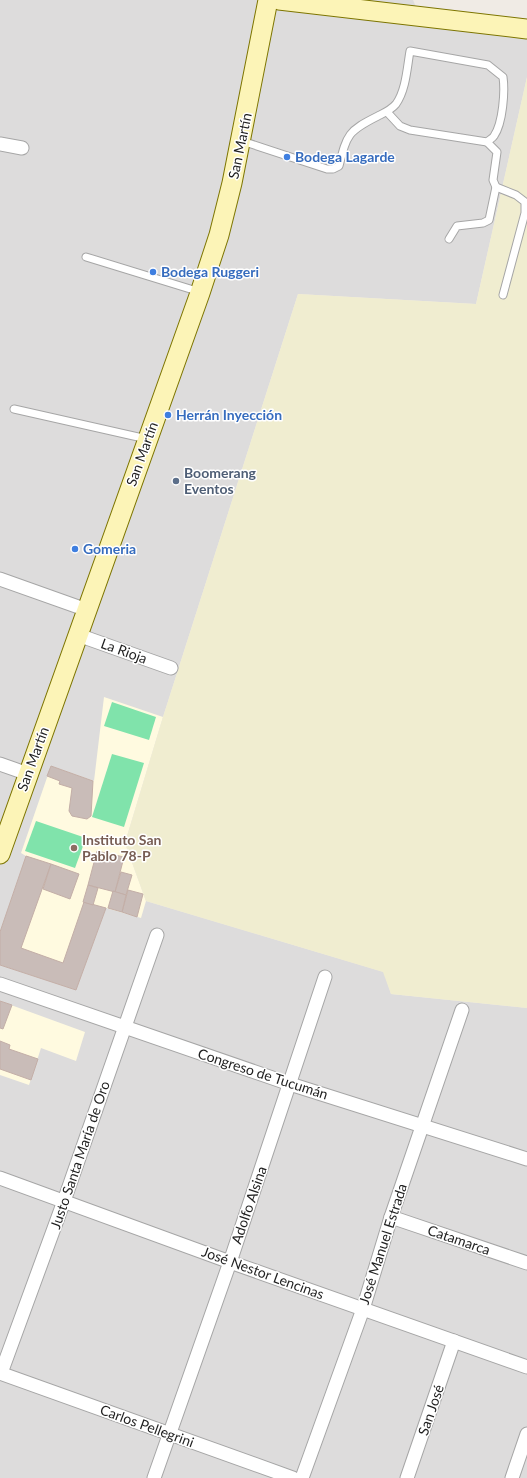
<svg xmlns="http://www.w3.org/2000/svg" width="527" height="1478" viewBox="0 0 527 1478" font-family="Lato,sans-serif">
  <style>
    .residential { fill: #dddcdc }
    .education { fill: #fffae0 }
    .farmland { fill: #f0edd0 }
    .pitch { fill: #80e3ab }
    .building { fill: #c9bcb8; stroke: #c3aea7 }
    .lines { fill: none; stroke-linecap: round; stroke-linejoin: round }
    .lane-casing { stroke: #a6a6a6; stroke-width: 9 }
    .street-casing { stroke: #a6a6a6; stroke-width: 15 }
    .secondary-casing { stroke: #7d7500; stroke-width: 21 }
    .lane { stroke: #fff; stroke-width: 7 }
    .street { stroke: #fff; stroke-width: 13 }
    .secondary { stroke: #fcf4b7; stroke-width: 19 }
    .shop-dot { fill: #3f7fe0; stroke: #fff; stroke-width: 1.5 }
    .service-dot { fill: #5c6f8a; stroke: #fff; stroke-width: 1.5 }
    .education-dot { fill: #8d6e63; stroke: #fff; stroke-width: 1.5 }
    .labels { text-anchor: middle; stroke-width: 3; stroke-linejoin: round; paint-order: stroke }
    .street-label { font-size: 14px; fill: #1f1f1f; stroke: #fff }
    .shop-label { font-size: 14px; font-weight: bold; fill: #366cbe; stroke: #fff; text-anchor: start }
    .service-label { font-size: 14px; font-weight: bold; fill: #4e5e75; stroke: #fff; text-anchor: start }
    .education-label { font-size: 14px; font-weight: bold; fill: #785e54; stroke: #fff; text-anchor: start }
  </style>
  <rect width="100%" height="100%" fill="#f0ebe5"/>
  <path class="residential" d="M0,0h413l7,16 107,8v53l-51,227 -178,-10 -135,423 -38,126 21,58 238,71 7,22 136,14v470h-527z"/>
  <g class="education">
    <path d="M104,697l59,20 -38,126 21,58 -5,17 -35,-10 -30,82 -76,-25v-33l26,-76 -5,-3 30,-87 43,15z"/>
    <path d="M0,1001l85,31 -9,29 -35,-13 -12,37 -29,-10z"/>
  </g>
  <path class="farmland" d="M527,77v931l-136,-14 -8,-22 -237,-71 -21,-58 38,-126 135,-423 178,10z"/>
  <g class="pitch">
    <path d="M112,702l44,15 -7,23 -45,-14z"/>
    <path d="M112,754l32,9 -20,64 -32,-10z"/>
    <path d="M36,821l50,17 -11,30 -50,-17z"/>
  </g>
  <g class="building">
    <path d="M51,766l42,15 -2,35 -4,3 -15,-3 -3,-5 3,-23 -13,-4 1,-3 -13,-5z"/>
    <path d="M97,851l27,6 -9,35 -27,-7z"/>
    <path d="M26,856l25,8 -30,84 42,15 21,-61 22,6 -30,82 -76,-25v-33z"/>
    <path d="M51,864l28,10 -9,25 -27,-10z"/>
    <path d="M121,872l11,3 -6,20 -11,-3z"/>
    <path d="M88,885l10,3 -5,17 -10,-3z"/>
    <path d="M128,890l15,4 -6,23 -15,-5z"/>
    <path d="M113,891l13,4 -4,17 -14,-4z"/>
    <path d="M0,1001l12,4 -9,24 -3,-1z"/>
    <path d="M0,1041l10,4 -1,4 29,10 -7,21 -31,-11z"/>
  </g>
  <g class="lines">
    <g class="lane-casing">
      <g id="lane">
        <path d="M242,141l85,28h6l6,-3c8,-32 9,-35 39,-50 6,-3 13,-6 18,-12 10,-14 11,-36 14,-53l78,14 15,12c2,14 0,46 -9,59 -1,2 -5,4 -7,6l-77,-12 -10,-4 -13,-14"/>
        <path d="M487,142l10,10 -4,28 3,7 20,8 9,7v11l-22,82"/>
        <path d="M449,239l8,-13 26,-3 6,-3 7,-33"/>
        <path d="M86,257l114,35"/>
        <path d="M14,409l133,30"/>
      </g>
    </g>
    <g class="street-casing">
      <g id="street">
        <path d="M0,144l22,4"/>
        <path d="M0,579l87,31"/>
        <path d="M78,635l93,33"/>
        <path d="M0,764l28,10"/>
        <path d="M0,984l290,100 237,75"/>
        <path d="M0,1178l230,84 297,105"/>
        <path d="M391,1217l136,46"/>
        <path d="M0,1373l293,105"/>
        <path d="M1,1373l63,-172 93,-266"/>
        <path d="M154,1478l76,-216 95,-285"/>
        <path d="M302,1478l61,-169 28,-92 71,-207"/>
        <path d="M407,1478l47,-137"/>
        <path d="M512,1478l15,-44"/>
      </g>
    </g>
    <g class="secondary-casing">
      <g id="secondary">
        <path d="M279,0l248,29"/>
        <path d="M0,854l200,-561 19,-58 13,-52 36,-183"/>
      </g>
    </g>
    <use href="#lane" class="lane"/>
    <use href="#street" class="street"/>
    <use href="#secondary" class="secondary"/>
  </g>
  <g class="shop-dot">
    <circle cx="287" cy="157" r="4"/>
    <circle cx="153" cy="272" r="4"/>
    <circle cx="168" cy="415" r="4"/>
    <circle cx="75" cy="549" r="4"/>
  </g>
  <circle class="service-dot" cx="176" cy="481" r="4"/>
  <circle class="education-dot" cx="74" cy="848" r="4"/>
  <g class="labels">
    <g class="street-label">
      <text transform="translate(240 146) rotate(-78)" y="5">San Martín</text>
      <text transform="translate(142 454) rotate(-70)" y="5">San Martín</text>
      <text transform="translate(124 651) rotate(20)" y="5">La Rioja</text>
      <text transform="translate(33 759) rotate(-70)" y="5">San Martín</text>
      <text transform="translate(263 1074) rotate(18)" y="5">Congreso de Tucumán</text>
      <text transform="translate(80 1155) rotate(-71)" y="5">Justo Santa María de Oro</text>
      <text transform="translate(249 1205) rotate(-71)" y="5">Adolfo Alsina</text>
      <text transform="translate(459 1240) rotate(19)" y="5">Catamarca</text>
      <text transform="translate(383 1244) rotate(-72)" y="5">José Manuel Estrada</text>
      <text transform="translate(263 1273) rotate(20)" y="5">José Nestor Lencinas</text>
      <text transform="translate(431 1410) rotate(-71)" y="5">San José</text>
      <text transform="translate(147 1426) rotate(20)" y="5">Carlos Pellegrini</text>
    </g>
    <g class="shop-label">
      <text x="295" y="162">Bodega Lagarde</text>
      <text x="161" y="277">Bodega Ruggeri</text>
      <text x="176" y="420">Herrán Inyección</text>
      <text x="83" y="554">Gomeria</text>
    </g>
    <g class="service-label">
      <text x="184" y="478">Boomerang<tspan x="184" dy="16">Eventos</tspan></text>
    </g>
    <g class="education-label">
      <text x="82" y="845">Instituto San<tspan x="82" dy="16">Pablo 78-P</tspan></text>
    </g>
  </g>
</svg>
